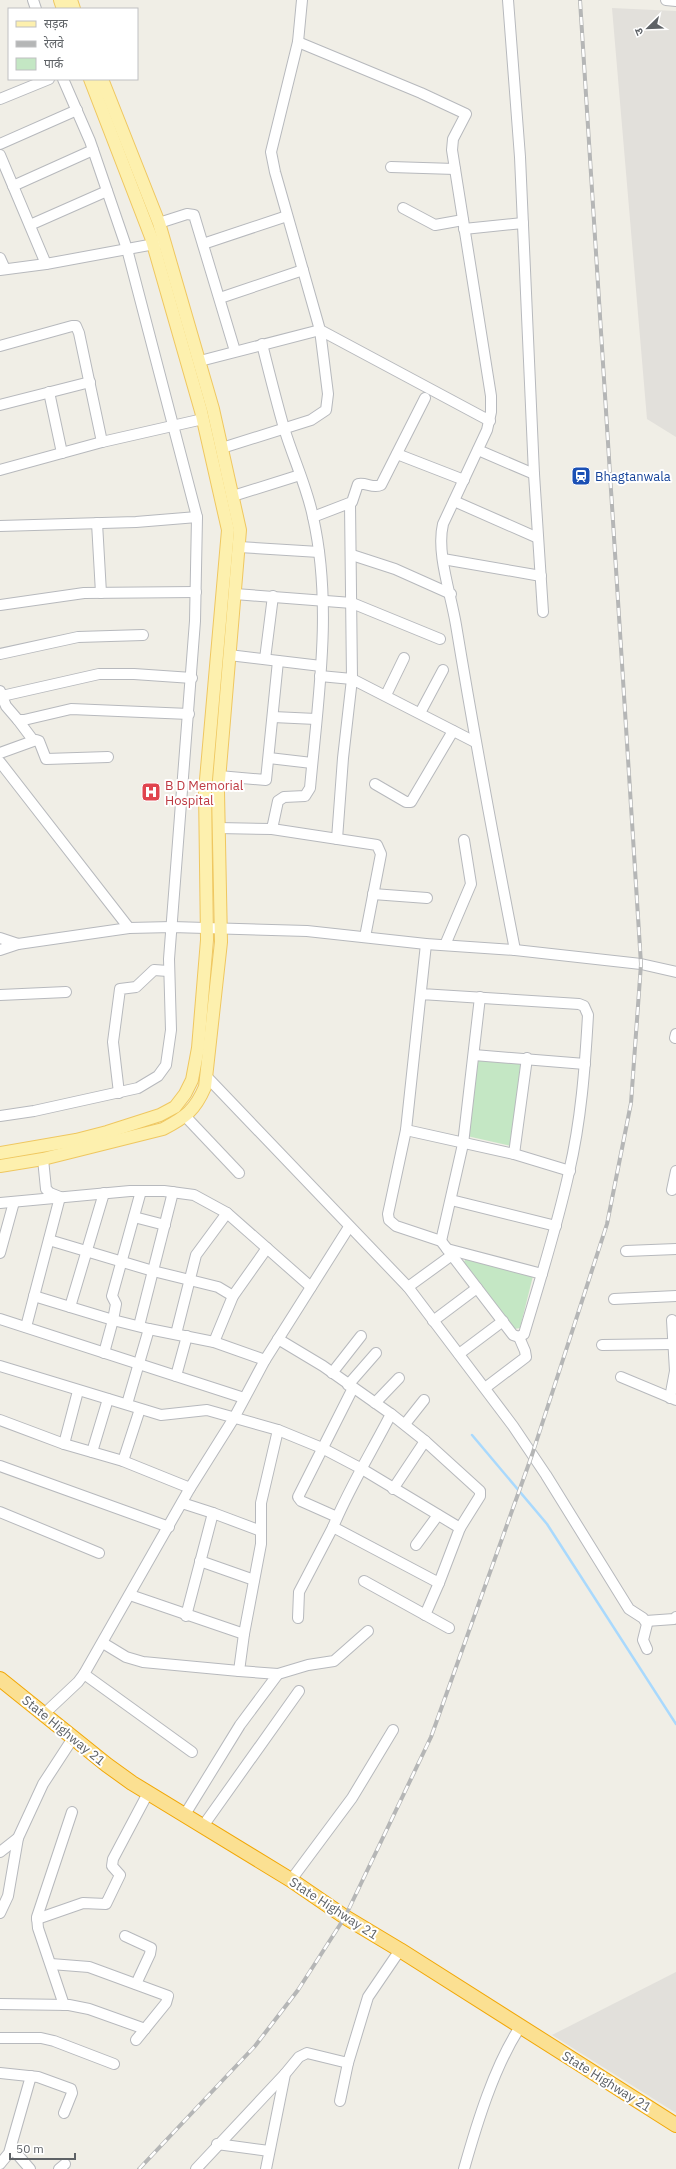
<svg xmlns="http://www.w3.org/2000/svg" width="676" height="2169" viewBox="0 0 676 2169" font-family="'IBM Plex Sans','Noto Sans Devanagari',sans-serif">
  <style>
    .industrial { fill: #e2e0db }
    .green { fill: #c4e7c4 }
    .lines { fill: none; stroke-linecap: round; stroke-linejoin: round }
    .stream { stroke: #a9d9fd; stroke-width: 2.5 }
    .minor-casing { stroke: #b7b9bd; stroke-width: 12 }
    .major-casing { stroke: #efc760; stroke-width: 14 }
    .highway-casing { stroke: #f2a705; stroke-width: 16 }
    .minor { stroke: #fff; stroke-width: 10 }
    .major { stroke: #fdf0ae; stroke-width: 12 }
    .highway { stroke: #fbe092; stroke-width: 14 }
    .rail-casing { stroke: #b5b6b6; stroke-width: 4 }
    .rail { stroke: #fff; stroke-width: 2.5; stroke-dasharray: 8; stroke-linecap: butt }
    .labels { text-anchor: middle; stroke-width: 4; stroke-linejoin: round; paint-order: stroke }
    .transit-label { font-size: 13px; fill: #164399; stroke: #fff; text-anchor: start }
    .health-label { font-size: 13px; fill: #be3a42; stroke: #fff; text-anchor: start }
    .street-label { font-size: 13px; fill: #5e6266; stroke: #fff }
  </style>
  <rect width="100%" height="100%" fill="#f0eee6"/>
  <g class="industrial">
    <path d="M612,8l64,3v426l-29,-18z"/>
    <path d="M676,1972v141l-124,-78z"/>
  </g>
  <g class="green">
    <path d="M474,1058l49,4 -12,84 -44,-10z"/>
    <path d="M466,1258l67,18 -13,52 -6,1 -50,-67z"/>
  </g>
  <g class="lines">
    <path class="stream" d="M472,1435l75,89 129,200"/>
    <g class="minor-casing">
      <g id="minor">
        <path d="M33,0l3,9"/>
        <path d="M302,0l-4,42 -27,110 4,20 45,158 170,91"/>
        <path d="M508,0l12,157 14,317 9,138"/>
        <path d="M666,0l10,1"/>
        <path d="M298,42l123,51 45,21 -13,25 -1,11 39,246v16l-4,18 -44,94c-7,29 8,70 13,101 18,109 38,217 59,325"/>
        <path d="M0,99l49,-20"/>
        <path d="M0,144l77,-34"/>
        <path d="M0,155l46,109"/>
        <path d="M391,167l64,2"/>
        <path d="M13,186l80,-36"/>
        <path d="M403,208l32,17 28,-5"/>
        <path d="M159,223l28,-9 7,1 41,136"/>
        <path d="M30,225l77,-34"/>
        <path d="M464,229l59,-6"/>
        <path d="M203,244l84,-28"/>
        <path d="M0,258l5,11"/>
        <path d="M0,270l46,-6 114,-21"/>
        <path d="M220,298l83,-28"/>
        <path d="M0,346l72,-20h4l3,7 23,109"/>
        <path d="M200,361l120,-31 8,64 -2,16 -15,10 -89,28"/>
        <path d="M49,392l13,61"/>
        <path d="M0,405l90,-23"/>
        <path d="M478,450l56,24"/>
        <path d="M397,454l67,26"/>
        <path d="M0,470l102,-28 101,-23"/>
        <path d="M233,496l67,-21"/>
        <path d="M454,501l84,37"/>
        <path d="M313,517l39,-15 6,-18c8,-2 15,5 23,1l44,-87"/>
        <path d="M97,523l4,70"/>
        <path d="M0,526l136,-4 61,-5"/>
        <path d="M239,547l80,5"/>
        <path d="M352,555l43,14 56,25"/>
        <path d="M443,559l98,17"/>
        <path d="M235,594l117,9 88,36"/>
        <path d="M0,605l84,-12 112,-1"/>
        <path d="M0,654l78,-17 65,-2"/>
        <path d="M229,655l92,11"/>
        <path d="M265,659l8,-63"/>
        <path d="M320,676l32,3 -2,-175"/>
        <path d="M0,691l6,15 12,14h6l47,-11 118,5"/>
        <path d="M386,695l18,-37"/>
        <path d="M2,696l97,-22h35l58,4"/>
        <path d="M420,713l23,-43"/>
        <path d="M273,717l43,2"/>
        <path d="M18,720l15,20"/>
        <path d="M0,753l36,-13 3,1 7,18 62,-2"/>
        <path d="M269,758l43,5"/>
        <path d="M0,762l129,166 43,-1 135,4 119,13 89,6 126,14 35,8"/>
        <path d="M219,776l47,4 12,-119"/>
        <path d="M375,784l31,18h5l42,-71"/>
        <path d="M218,828l54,1 6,-28 6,-4 21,-1 5,-8c8,-89 23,-182 3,-271 -6,-30 -20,-59 -29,-89 -8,-28 -15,-56 -22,-84"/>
        <path d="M272,829l105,16 4,9 -16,83"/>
        <path d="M337,839l6,-81 9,-79 123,63"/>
        <path d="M373,894l54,4"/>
        <path d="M0,938l18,6 111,-16"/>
        <path d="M445,945l26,-61 -7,-44"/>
        <path d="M0,950l18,-6"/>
        <path d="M421,994l158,10 5,2 4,9c-3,53 -7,106 -19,157 -12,55 -29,108 -45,162l-5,3 -6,-2 -72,-94 -45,-15 -7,-6 -1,-6 18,-84 20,-186"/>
        <path d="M0,995l66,-3"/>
        <path d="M675,1038l1,-4"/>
        <path d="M474,1055l111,9"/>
        <path d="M206,1076l202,211 105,139 33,49 83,134 14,9 4,6 -4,16 4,9"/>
        <path d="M119,1093l-6,-51 7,-53 16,-2 18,-17 14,1"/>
        <path d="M0,1116l34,-5 104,-23 20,-12 8,-11 5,-35 -2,-71 26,-338 2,-104 -70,-268 -37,-108 -27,-62"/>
        <path d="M185,1116l54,57"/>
        <path d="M406,1130l108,24 56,17"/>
        <path d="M514,1154l13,-96"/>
        <path d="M672,1190l4,-19"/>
        <path d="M104,1193l-34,114 43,13 -9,33"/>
        <path d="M451,1200l105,26"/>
        <path d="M0,1203l130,-12h34l30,4 33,18 84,74"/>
        <path d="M134,1217l31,8"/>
        <path d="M49,1240l104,31 65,16 15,9"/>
        <path d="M441,1241l22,-97 17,-147"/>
        <path d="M447,1249l95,25"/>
        <path d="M626,1251l50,-2"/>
        <path d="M0,1253l14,-51"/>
        <path d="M408,1287l44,-32"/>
        <path d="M34,1296l36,11"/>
        <path d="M614,1299l62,-3"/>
        <path d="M0,1319l244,79"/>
        <path d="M433,1321l44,-33"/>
        <path d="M139,1326l34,-134"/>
        <path d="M26,1327l34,-130 -10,-4 -4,-4 -3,-30"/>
        <path d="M149,1329l65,13 51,18"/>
        <path d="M176,1334l20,-79 31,-42"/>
        <path d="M214,1342l19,-46 34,-48"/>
        <path d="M602,1345l72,-1"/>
        <path d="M459,1354l44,-33"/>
        <path d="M0,1366l161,49 46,-5 71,20 44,18 40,21 98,59 -21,55 -106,-56c16,-39 39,-76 58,-113l-68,-48 -45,-27"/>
        <path d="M332,1373l29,-37"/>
        <path d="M176,1376l11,-40"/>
        <path d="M621,1377l55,23"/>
        <path d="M348,1385l28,-32"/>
        <path d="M485,1388l41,-31 -1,-6 -6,-14"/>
        <path d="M670,1398l5,-27 -3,-51"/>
        <path d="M375,1403l24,-25"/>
        <path d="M127,1404l22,-75 -36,-9 3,-16 -4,-8 29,-105"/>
        <path d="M391,1414l34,27 55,50v5l-20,32"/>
        <path d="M0,1420l64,24 59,17 67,27"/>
        <path d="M405,1424l19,-24"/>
        <path d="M64,1444l14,-53"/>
        <path d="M92,1452l16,-53"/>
        <path d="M123,1461l17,-52"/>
        <path d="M0,1466l169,61"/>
        <path d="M393,1489l32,-48"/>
        <path d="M182,1503l31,10"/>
        <path d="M0,1512l99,41"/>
        <path d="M337,1517l-36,-16 -3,-4 55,-109"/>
        <path d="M416,1545l22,-30"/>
        <path d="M200,1561l54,19"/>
        <path d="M364,1581l85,47"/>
        <path d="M130,1595l114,39 17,-90v-41l17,-73"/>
        <path d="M425,1615l14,-32"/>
        <path d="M186,1616l27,-103 48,18"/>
        <path d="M298,1618l1,-26 34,-65"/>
        <path d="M646,1621l28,-2 2,-2"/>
        <path d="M103,1643l23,14 17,5 96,9"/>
        <path d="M84,1674l108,78"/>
        <path d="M278,1674l30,-9 26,-4 34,-30"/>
        <path d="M45,1713l33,-31 6,-8 106,-186 44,-70 31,-58 84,-133"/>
        <path d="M184,1816l56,-91 38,-51 -39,-3 5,-37"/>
        <path d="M203,1826l96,-135"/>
        <path d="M0,1852l18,-14 25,-54 30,-46"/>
        <path d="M291,1880l61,-82 41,-68"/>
        <path d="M0,1913l8,-17 10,-58"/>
        <path d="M37,1919l46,-16 23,1 14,-29 -8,-9 1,-7 35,-66"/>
        <path d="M125,1936l26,12 -1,6 -14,30"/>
        <path d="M51,1964l38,3 79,29 -2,7 -30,37"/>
        <path d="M0,2004l69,1 20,4 56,20"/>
        <path d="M64,2005l-26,-77 -1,-11 35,-105"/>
        <path d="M0,2038h41l13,3 60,23"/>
        <path d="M0,2073l38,4 33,12 1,4 -8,20"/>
        <path d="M340,2101l8,-38"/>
        <path d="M217,2144l52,7"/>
        <path d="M11,2147l19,22"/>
        <path d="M0,2164l9,-11 22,-77"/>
        <path d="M59,2169l6,-5"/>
        <path d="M196,2169l89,-95"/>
        <path d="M266,2169l19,-95 14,-17 8,-4 41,10 20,-66 32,-47"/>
        <path d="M464,2169c13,-46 30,-102 56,-142"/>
      </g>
    </g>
    <g class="major-casing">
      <g id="major">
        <path d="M60,0l3,9"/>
        <path d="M71,0l3,9"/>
        <path d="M0,1153l76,-13 31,-8 53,-17 15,-8 10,-13 7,-14 6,-32 9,-108 -2,-149 23,-261 -27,-119 -50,-174 -61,-158"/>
        <path d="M0,1166l43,-7 120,-30c23,-12 32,-19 42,-42l16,-145 -3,-150 22,-262 -27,-121 -54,-186 -57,-144"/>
      </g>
    </g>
    <g class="highway-casing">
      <path id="highway" d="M0,1679l107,86 25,18 159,97 54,37 55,33 276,175"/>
    </g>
    <use href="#minor" class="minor"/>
    <use href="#major" class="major"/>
    <use href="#highway" class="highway"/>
    <g class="rail-casing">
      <path id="rail" d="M139,2169l116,-123 43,-56 47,-73 86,-180 101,-282 75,-231 24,-121 10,-139 -61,-964"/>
    </g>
    <use href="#rail" class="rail"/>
  </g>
  <defs>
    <g id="station-square" transform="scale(1)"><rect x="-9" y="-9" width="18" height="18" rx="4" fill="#1a4fb4" stroke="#fff"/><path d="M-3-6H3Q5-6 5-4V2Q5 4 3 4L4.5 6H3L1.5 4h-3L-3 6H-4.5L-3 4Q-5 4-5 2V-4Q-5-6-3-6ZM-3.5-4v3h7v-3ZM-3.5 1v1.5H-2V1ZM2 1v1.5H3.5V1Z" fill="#fff"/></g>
    <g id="hospital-square" transform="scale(1)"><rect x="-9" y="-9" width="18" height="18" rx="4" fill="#e0444e" stroke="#fff"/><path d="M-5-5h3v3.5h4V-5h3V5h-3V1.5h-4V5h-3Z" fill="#fff"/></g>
  </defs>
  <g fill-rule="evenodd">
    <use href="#station-square" x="581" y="476"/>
    <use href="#hospital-square" x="151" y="792"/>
  </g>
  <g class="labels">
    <g class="transit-label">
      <text x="595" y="481">Bhagtanwala</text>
    </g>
    <g class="health-label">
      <text x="165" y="790">B D Memorial<tspan x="165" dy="15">Hospital</tspan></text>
    </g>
    <g class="street-label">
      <text transform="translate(64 1730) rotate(39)" y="5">State Highway 21</text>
      <text transform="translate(334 1908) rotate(33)" y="5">State Highway 21</text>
      <text transform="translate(607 2081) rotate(32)" y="5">State Highway 21</text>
    </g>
  </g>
  <rect x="8" y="8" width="130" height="72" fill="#ffffff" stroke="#bfc0c2"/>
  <rect x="16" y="21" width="20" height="6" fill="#fdf0ae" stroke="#bfc0c2"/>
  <text x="44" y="28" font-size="12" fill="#5e6266">सड़क</text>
  <rect x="16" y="41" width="20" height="6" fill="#b5b6b6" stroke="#bfc0c2"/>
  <text x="44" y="48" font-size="12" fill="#5e6266">रेलवे</text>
  <rect x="16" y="58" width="20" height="12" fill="#c4e7c4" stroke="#bfc0c2"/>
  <text x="44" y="68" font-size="12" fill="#5e6266">पार्क</text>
  <g transform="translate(648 28) rotate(247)" stroke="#ffffff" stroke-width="3" paint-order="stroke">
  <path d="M0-3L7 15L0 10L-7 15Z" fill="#5e6266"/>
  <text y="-6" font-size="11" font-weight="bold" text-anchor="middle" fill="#5e6266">उ</text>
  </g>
  <path d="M10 2153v6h65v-6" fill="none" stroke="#5e6266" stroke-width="2"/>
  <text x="16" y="2153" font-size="12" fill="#5e6266" stroke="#ffffff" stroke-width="3" paint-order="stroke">50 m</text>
</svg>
